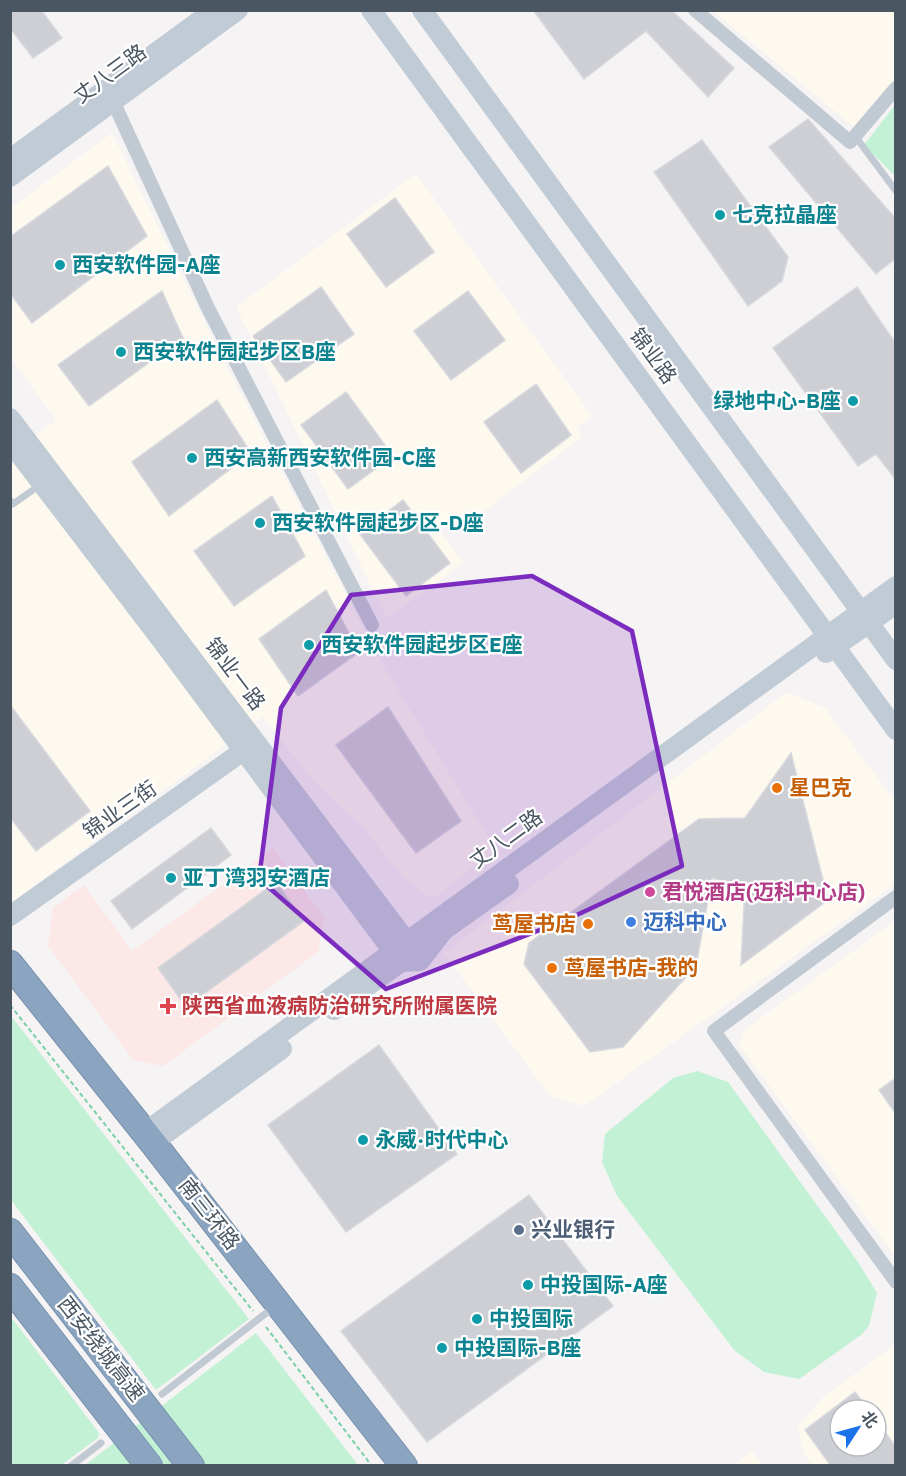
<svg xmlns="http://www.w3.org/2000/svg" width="906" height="1476" viewBox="0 0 906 1476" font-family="'IBM Plex Sans','Noto Sans SC',sans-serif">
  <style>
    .commercial { fill: #fdf9ef; fill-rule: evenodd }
    .medical { fill: #fce8e6 }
    .green { fill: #c3f1d5 }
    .building { fill: #cdcfd5; stroke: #d7d9de; stroke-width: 1.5 }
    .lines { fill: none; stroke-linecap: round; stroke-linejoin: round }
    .highway-casing { stroke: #7690ad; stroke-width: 28 }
    .path { stroke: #7ad0a6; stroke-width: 2; stroke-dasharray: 4.5 3; stroke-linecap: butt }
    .lane { stroke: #c1cad2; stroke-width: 7 }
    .street { stroke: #c1cad2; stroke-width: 14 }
    .secondary { stroke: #c1cbd6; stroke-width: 20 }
    .highway { stroke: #8ba5c1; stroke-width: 26 }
    .marked { fill: #7b2cbf; fill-opacity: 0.2; stroke: #7b2cbf; stroke-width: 4.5; stroke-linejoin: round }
    .culture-dot { fill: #0f9aa8; stroke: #fff; stroke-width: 2 }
    .food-dot { fill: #e8710a; stroke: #fff; stroke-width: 2 }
    .hotel-dot { fill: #d1479c; stroke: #fff; stroke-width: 2 }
    .shop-dot { fill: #3f7fe0; stroke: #fff; stroke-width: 2 }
    .health-dot { fill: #e0444e; stroke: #fff; stroke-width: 2 }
    .service-dot { fill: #5c6f8a; stroke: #fff; stroke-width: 2 }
    .labels { text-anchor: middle; stroke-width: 4.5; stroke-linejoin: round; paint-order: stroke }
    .street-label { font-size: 21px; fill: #4a5661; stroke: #fff }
    .culture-label { font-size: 21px; font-weight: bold; fill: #0d838f; stroke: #fff; text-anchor: start }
    .food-label { font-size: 21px; font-weight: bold; fill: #c56008; stroke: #fff; text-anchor: start }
    .hotel-label { font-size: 21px; font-weight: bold; fill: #b23c85; stroke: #fff; text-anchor: start }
    .shop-label { font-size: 21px; font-weight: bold; fill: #366cbe; stroke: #fff; text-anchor: start }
    .health-label { font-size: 21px; font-weight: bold; fill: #be3a42; stroke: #fff; text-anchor: start }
    .service-label { font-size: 21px; font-weight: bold; fill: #4e5e75; stroke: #fff; text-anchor: start }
  </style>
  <rect width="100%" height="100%" fill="#f5f3f3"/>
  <g class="commercial">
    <path d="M713,11h182v69l-40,48z"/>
    <path d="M112,133l117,238 154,294 113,185 -64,49 -28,-21 -40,-49 -53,-51 -48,-61 -251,185 -1,-2v-447l45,-33 -45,-62v-150z"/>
    <path d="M416,174l176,242 -15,12 6,8 -104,79 -11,-5 -29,19 24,34 -76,56 -151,-312z"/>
    <path d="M787,692l38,16 70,93v83l-311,222 -34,-10 -106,-143z"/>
    <path d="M895,921v335l-156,-211 5,-15z"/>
    <path d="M895,1345v120h-83l-9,-12 -5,-27 26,-30zM840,1410h36v36h-36z"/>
    <path d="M752,1451l10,14h-28z"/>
  </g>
  <path class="medical" d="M273,848l51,69 -6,35 -155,114 -30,-6 -85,-114 5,-38 31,-23 48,66z"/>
  <g class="green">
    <path d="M895,105v71l-31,-31z"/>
    <path d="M11,1016l238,303 -93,71 -145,-190z"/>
    <path d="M697,1071l31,11 130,180 19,31 -8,33 -8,9 -62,44 -35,-7 -29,-21 -118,-155 -15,-34 3,-28 68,-56z"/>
    <path d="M11,1317l88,116 -1,5 -37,27h-50z"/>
    <path d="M256,1333l102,132 -274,1z"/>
  </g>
  <g class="building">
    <path d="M10,10h31l21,28 -29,20 -23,-30z"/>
    <path d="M533,10h138l63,58 -26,29 -62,-66 -62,48z"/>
    <path d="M808,119l88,100v39l-20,16 -107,-127z"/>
    <path d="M702,140l86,117 -6,24 -34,25 -94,-134z"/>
    <path d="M108,166l39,70 -115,87 -22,-30v-56z"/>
    <path d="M395,198l39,54 -48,35 -39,-53z"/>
    <path d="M321,287l33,47 -68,48 -33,-46z"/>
    <path d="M857,287l39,57v136l-20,-26 -18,12 -85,-118z"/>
    <path d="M162,291l21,47 -94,68 -31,-41z"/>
    <path d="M468,291l37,49 -54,40 -37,-49z"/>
    <path d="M536,384l35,51 -50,38 -37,-51z"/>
    <path d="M346,392l47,64 -45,33 -47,-64z"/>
    <path d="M217,400l34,53 -82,63 -37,-54z"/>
    <path d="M272,496l33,60 -71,50 -40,-55z"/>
    <path d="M403,500l47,63 -44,33 -47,-63z"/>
    <path d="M326,590l33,62 -61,44 -39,-57z"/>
    <path d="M10,705l80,106 -54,40 -26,-34z"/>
    <path d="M388,707l73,114 -45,32 -80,-108z"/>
    <path d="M791,753l37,147 -87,65 4,-78 -33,-9 -16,88 -73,81 -33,5 -66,-88 5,-21 170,-124 46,-1z"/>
    <path d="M211,828l20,27 -99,74 -21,-28z"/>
    <path d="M276,882l28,39 -118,86 -28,-39z"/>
    <path d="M379,1045l78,109 -111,78 -78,-107z"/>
    <path d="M896,1078v36l-17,-24z"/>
    <path d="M529,1195l84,111 -186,136 -86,-111z"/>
    <path d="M855,1392l14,18h-29v36h36v-26l20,27v19h-65l-26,-36z"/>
  </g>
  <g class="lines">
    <g class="highway-casing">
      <g id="highway">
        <path d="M10,964l143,179 251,323"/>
        <path d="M10,1232l181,234"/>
        <path d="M10,1287l139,179"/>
      </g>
    </g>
    <g class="path">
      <path d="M10,1005l243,306"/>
      <path d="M266,1327l106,139"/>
    </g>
    <g class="lane">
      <path d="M855,136l41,55"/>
      <path d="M10,500l3,4 27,-19"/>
      <path d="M162,1394l112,-87"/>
      <path d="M71,1466l30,-23"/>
    </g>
    <g class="street">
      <path d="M695,10l155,132 46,-54"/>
      <path d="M113,101l95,207 164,317"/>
      <path d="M896,897l-182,134 182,251"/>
    </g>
    <g class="secondary">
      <path d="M371,10l525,720"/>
      <path d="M422,10l474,650"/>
      <path d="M10,159l204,-149"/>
      <path d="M10,177l228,-167"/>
      <path d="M10,418l404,533"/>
      <path d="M10,442l152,199 238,320"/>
      <path d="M826,653l70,-49"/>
      <path d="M10,916l243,-172"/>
      <path d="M334,1010l67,-48 19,-1 24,-31 65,-46"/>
      <path d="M145,1132l751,-546"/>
      <path d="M153,1143l129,-94"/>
    </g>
    <use href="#highway" class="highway"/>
  </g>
  <path class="marked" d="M532,576l100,55 50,235 -116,54 -180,69 -127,-110 22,-171 70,-113z"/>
  <g class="culture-dot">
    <circle cx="720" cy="215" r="6"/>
    <circle cx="60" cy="265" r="6"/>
    <circle cx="121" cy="352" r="6"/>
    <circle cx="853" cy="401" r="6"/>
    <circle cx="192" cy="458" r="6"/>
    <circle cx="260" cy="523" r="6"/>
    <circle cx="309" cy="645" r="6"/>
    <circle cx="171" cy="878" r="6"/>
    <circle cx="363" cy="1140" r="6"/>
    <circle cx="528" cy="1285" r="6"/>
    <circle cx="477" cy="1319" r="6"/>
    <circle cx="442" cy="1348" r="6"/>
  </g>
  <g class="food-dot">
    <circle cx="777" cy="788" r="6"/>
    <circle cx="588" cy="924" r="6"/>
    <circle cx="552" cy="968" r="6"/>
  </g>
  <circle class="hotel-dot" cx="650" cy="892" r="6"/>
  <circle class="shop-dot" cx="631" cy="922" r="6"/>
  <path class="health-dot" d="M165 997h6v6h6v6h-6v6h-6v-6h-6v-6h6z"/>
  <circle class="service-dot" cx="519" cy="1230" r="6"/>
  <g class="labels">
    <g class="street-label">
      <text transform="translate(110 74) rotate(-36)" y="7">丈八三路</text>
      <text transform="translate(653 356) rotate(54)" y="7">锦业路</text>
      <text transform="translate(235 674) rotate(53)" y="7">锦业一路</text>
      <text transform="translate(120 810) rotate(-35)" y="7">锦业三街</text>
      <text transform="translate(506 839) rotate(-36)" y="7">丈八二路</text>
      <text transform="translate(209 1214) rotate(52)" y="7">南三环路</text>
      <text transform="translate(101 1349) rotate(52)" y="7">西安绕城高速</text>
    </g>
    <g class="culture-label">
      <text x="732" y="222">七克拉晶座</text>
      <text x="72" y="272">西安软件园-A座</text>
      <text x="133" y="359">西安软件园起步区B座</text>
      <text x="841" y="408" text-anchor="end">绿地中心-B座</text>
      <text x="204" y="465">西安高新西安软件园-C座</text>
      <text x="272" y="530">西安软件园起步区-D座</text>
      <text x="321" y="652">西安软件园起步区E座</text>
      <text x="183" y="885">亚丁湾羽安酒店</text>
      <text x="375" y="1147">永威·时代中心</text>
      <text x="540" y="1292">中投国际-A座</text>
      <text x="489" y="1326">中投国际</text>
      <text x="454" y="1355">中投国际-B座</text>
    </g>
    <g class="food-label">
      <text x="789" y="795">星巴克</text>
      <text x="576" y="931" text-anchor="end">茑屋书店</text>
      <text x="564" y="975">茑屋书店-我的</text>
    </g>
    <g class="hotel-label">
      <text x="662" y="899">君悦酒店(迈科中心店)</text>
    </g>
    <g class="shop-label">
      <text x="643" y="929">迈科中心</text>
    </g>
    <g class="health-label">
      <text x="182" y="1013">陕西省血液病防治研究所附属医院</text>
    </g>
    <g class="service-label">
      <text x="531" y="1237">兴业银行</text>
    </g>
  </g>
  <rect width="906" height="1476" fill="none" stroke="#4a5661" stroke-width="24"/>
  <g transform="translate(858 1428) rotate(54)"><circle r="28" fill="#ffffff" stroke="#b7bbc0" stroke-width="1.5"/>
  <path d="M0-4.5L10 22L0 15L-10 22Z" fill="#1a73e8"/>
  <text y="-9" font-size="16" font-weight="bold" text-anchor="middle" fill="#4a5661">北</text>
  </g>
</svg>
